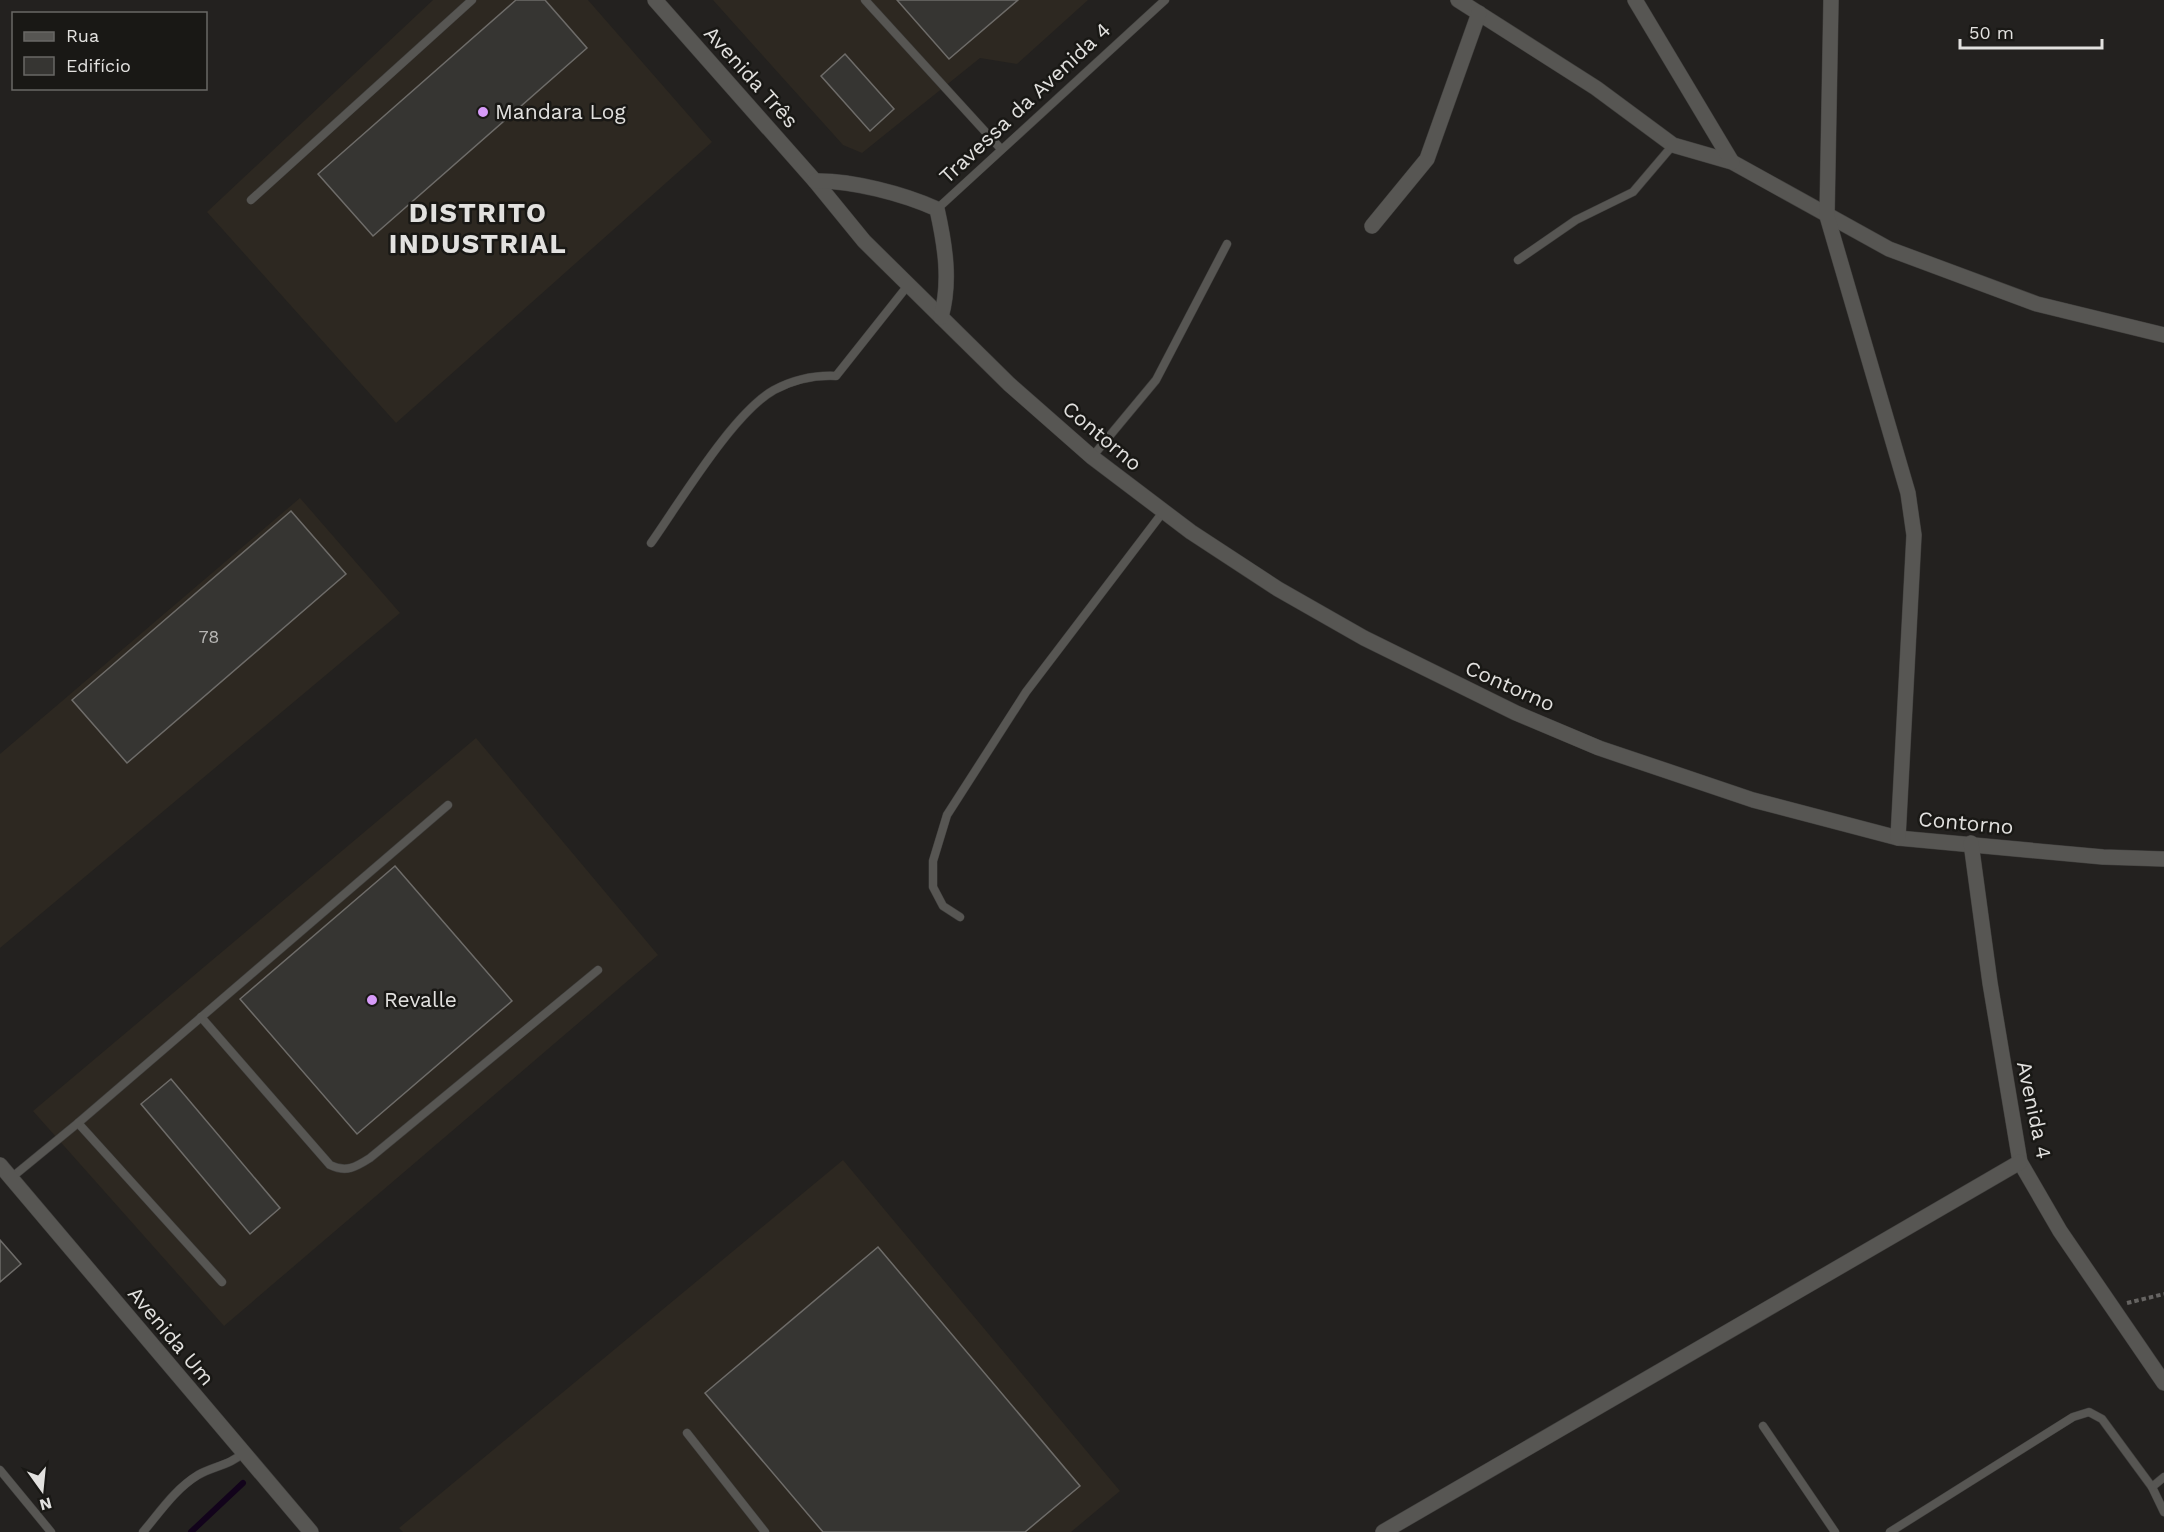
<svg xmlns="http://www.w3.org/2000/svg" width="2164" height="1532" viewBox="0 0 2164 1532" font-family="'Work Sans',sans-serif">
  <style>
    .built { fill: #2d2821 }
    .lines { fill: none; stroke-linecap: round; stroke-linejoin: round }
    .stream { stroke: #12031b; stroke-width: 6 }
    .building { fill: #363532; stroke: #6e6c69; stroke-width: 1.5 }
    .lane-casing { stroke: #3f3e3c; stroke-width: 9 }
    .street-casing { stroke: #3f3e3c; stroke-width: 16 }
    .path { stroke: #666462; stroke-width: 4; stroke-dasharray: 4.5 3; stroke-linecap: butt }
    .lane { stroke: #575653; stroke-width: 8 }
    .street { stroke: #575653; stroke-width: 15 }
    .poi-dot { fill: #d79bf9; stroke: #191815; stroke-width: 2 }
    .labels { text-anchor: middle; stroke-width: 5; stroke-linejoin: round; paint-order: stroke }
    .number-label { font-size: 18px; fill: #b7b6b4 }
    .street-label { font-size: 21px; fill: #e2e1df; stroke: #191815 }
    .poi-label { font-size: 21px; fill: #e2e1df; stroke: #191815; text-anchor: start }
    .district-label { font-size: 27px; font-weight: bold; letter-spacing: 1.5px; fill: #e2e1df; stroke: #191815 }
  </style>
  <rect width="100%" height="100%" fill="#23211f"/>
  <g class="built">
    <path d="M433,0h155l124,142 -316,281 -189,-211z"/>
    <path d="M713,0h375l-71,64 -37,-6 -118,95 -19,-8z"/>
    <path d="M300,498l100,115 -400,335v-194z"/>
    <path d="M476,738l182,217 -434,371 -191,-215z"/>
    <path d="M843,1160l277,331 -49,41h-668l-4,-4z"/>
  </g>
  <g class="lines">
    <path class="stream" d="M191,1532l52,-49"/>
  </g>
  <g class="building">
    <path d="M516,0h29l42,48 -214,188 -55,-62z"/>
    <path d="M897,0h121l-69,59z"/>
    <path d="M845,54l49,55 -24,22 -49,-55z"/>
    <path d="M291,511l55,63 -219,189 -55,-63z"/>
    <path d="M395,866l117,135 -155,133 -117,-135z"/>
    <path d="M171,1079l109,129 -30,26 -109,-130z"/>
    <path d="M0,1240l21,24 -21,18z"/>
    <path d="M878,1247l202,239 -55,46h-202l-118,-139z"/>
  </g>
  <g class="lines">
    <g class="lane-casing">
      <g id="lane">
        <path d="M865,0l136,149"/>
        <path d="M251,200l221,-200"/>
        <path d="M937,209l228,-209"/>
        <path d="M1518,260l58,-40 57,-28 40,-47"/>
        <path d="M1092,457l64,-77 71,-136"/>
        <path d="M651,543c29,-41 82,-130 123,-153 19,-10 41,-15 62,-14l73,-92"/>
        <path d="M960,917l-17,-11 -10,-19v-26l14,-46 79,-123 137,-180"/>
        <path d="M201,1017l129,148c16,8 26,2 40,-7l228,-188"/>
        <path d="M78,1123l144,159"/>
        <path d="M11,1178l67,-55 370,-318"/>
        <path d="M1763,1426l72,106"/>
        <path d="M687,1433l78,99"/>
        <path d="M0,1470l51,62"/>
        <path d="M2164,1477l-12,10 12,25"/>
        <path d="M143,1532c17,-20 32,-43 55,-57 16,-9 33,-10 46,-23"/>
        <path d="M1890,1532l183,-115 16,-5 13,7 50,68"/>
      </g>
    </g>
    <g class="street-casing">
      <g id="street">
        <path d="M655,0l160,181 49,60 145,143 83,73 99,75 87,57 86,49 152,75 83,35 154,52 145,38 205,19 61,2"/>
        <path d="M1458,0l138,88 77,57 59,17 157,87 148,55 127,31"/>
        <path d="M1635,0l97,162"/>
        <path d="M1831,0l-4,216 81,277 6,42 -16,303"/>
        <path d="M815,181c36,-1 89,13 122,28 8,36 14,72 4,108"/>
        <path d="M1372,226l55,-67 52,-146"/>
        <path d="M1971,843l19,140 30,179 40,69 104,152"/>
        <path d="M0,1165l311,367"/>
        <path d="M1383,1532l637,-370"/>
      </g>
    </g>
    <path class="path" d="M2127,1303l37,-9"/>
    <use href="#lane" class="lane"/>
    <use href="#street" class="street"/>
  </g>
  <g class="poi-dot">
    <circle cx="483" cy="112" r="6"/>
    <circle cx="372" cy="1000" r="6"/>
  </g>
  <g class="labels">
    <g class="number-label">
      <text x="209" y="643">78</text>
    </g>
    <g class="street-label">
      <text transform="translate(751 77) rotate(48)" y="7">Avenida Três</text>
      <text transform="translate(1025 103) rotate(-43)" y="7">Travessa da Avenida 4</text>
      <text transform="translate(1102 436) rotate(40)" y="7">Contorno</text>
      <text transform="translate(1510 686) rotate(24)" y="7">Contorno</text>
      <text transform="translate(1966 823) rotate(5)" y="7">Contorno</text>
      <text transform="translate(2034 1110) rotate(78)" y="7">Avenida 4</text>
      <text transform="translate(171 1336) rotate(50)" y="7">Avenida Um</text>
    </g>
    <g class="poi-label">
      <text x="495" y="119">Mandara Log</text>
      <text x="384" y="1007">Revalle</text>
    </g>
    <g class="district-label">
      <text x="478" y="222">DISTRITO<tspan x="478" dy="31">INDUSTRIAL</tspan></text>
    </g>
  </g>
  <rect x="12" y="12" width="195" height="78" fill="#191815" stroke="#696866" stroke-width="1.5"/>
  <rect x="24" y="32" width="30" height="9" fill="#575653" stroke="#696866" stroke-width="1.5"/>
  <text x="66" y="42" font-size="18" fill="#e2e1df">Rua</text>
  <rect x="24" y="57" width="30" height="18" fill="#363532" stroke="#696866" stroke-width="1.5"/>
  <text x="66" y="72" font-size="18" fill="#e2e1df">Edifício</text>
  <g transform="translate(42 1490) rotate(165)" stroke="#191815" stroke-width="4.5" paint-order="stroke">
  <path d="M0-4.5L10 22L0 15L-10 22Z" fill="#e2e1df"/>
  <text y="-9" font-size="16" font-weight="bold" text-anchor="middle" fill="#e2e1df">N</text>
  </g>
  <path d="M1960 39v9h142v-9" fill="none" stroke="#e2e1df" stroke-width="3"/>
  <text x="1969" y="39" font-size="18" fill="#e2e1df" stroke="#191815" stroke-width="4.5" paint-order="stroke">50 m</text>
</svg>
